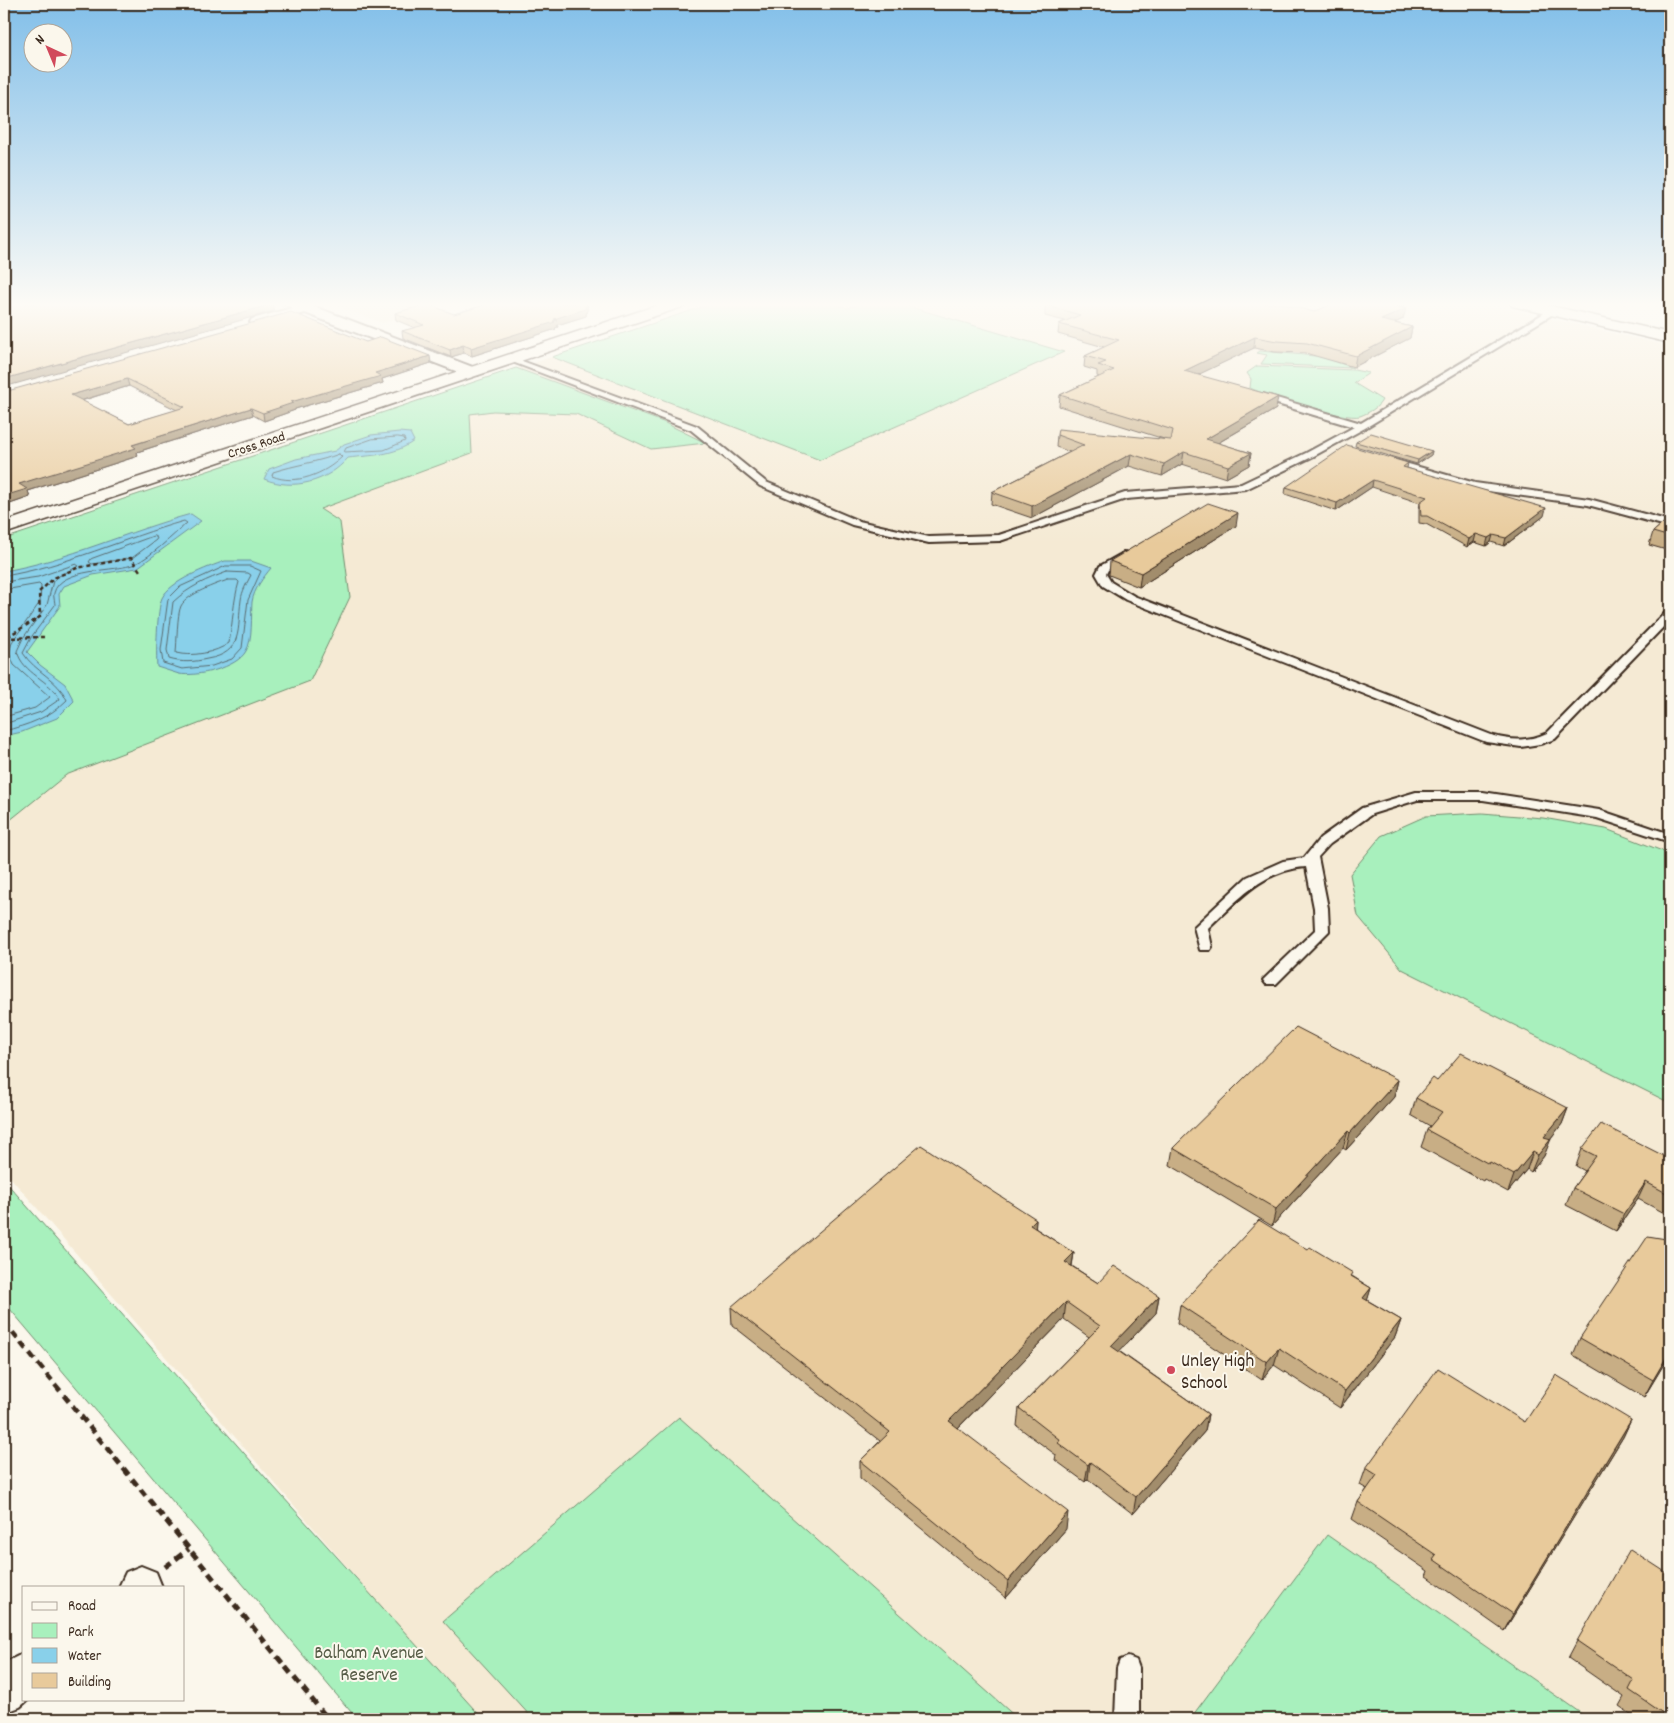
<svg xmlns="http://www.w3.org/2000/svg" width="1674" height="1723" viewBox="0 0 1674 1723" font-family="Dekko,sans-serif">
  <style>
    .built { fill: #f5ead4 }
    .green { fill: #a8f0bd; stroke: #728d6e }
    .water { fill: #89d0ea; stroke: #6a8e98 }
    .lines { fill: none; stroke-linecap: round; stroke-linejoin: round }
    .shore { stroke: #5a6c70; stroke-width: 1 }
    .lane-casing { stroke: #3b2a1e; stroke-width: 4 }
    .street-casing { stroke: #3b2a1e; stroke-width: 4 }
    .secondary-casing { stroke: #3b2a1e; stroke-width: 3 }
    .highway-casing { stroke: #3b2a1e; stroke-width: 3 }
    .path-far1 { stroke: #3b2a1e; stroke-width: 2.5; stroke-dasharray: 4 3; stroke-linecap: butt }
    .path { stroke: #3b2a1e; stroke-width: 5; stroke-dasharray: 8 5.5; stroke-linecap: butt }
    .lane { fill: #fbf7ec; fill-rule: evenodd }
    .street { fill: #fbf7ec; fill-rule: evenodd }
    .secondary { fill: #fbf7ec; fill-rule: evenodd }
    .highway { fill: #fbf7ec; fill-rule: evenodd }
    .wall { fill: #c8ae85; stroke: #3b2a1e; fill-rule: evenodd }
    .shaded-wall { fill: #a28d6c; stroke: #3b2a1e }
    .building { fill: #e8ca9b; stroke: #3b2a1e; fill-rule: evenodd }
    .poi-dot { fill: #d1495b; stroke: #fbf7ec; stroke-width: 2 }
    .labels { text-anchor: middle; stroke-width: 4; stroke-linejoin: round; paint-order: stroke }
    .far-street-label { font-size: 14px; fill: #3b2a1e; stroke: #fbf7ec }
    .near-poi-label { font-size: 19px; fill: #3b2a1e; stroke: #fbf7ec; text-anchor: start }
    .near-park-label { font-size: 19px; fill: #565c46; stroke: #fbf7ec }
  </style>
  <rect width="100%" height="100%" fill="#fbf7ec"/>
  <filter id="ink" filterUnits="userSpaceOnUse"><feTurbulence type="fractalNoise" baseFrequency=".02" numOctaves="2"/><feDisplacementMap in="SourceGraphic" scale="10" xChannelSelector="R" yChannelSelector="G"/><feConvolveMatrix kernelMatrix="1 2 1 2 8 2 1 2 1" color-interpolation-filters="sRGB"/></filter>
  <g filter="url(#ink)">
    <g class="built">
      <path d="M329,303h119l-66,20z"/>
      <path d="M714,303h768l188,43v1373h-1187l-96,-106 -383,-443v-631z"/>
    </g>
    <g class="green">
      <path d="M714,303h116l18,5 15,-5h34l167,49 -244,108 -268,-103z"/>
      <path d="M1331,350l-5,8 27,10 -92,-4 6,-9 -10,-2 3,-2 55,5z"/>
      <path d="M1257,366l97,4 15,3 -15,10 28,17c-4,8 -14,13 -22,16 -16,4 -93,-20 -110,-28l1,-9 -4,-6z"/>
      <path d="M516,368l147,54 43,21 -55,6 -75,-35 -83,-3 -23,3 2,39 -152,56 20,13 10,75 -40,84 -244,94 -62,50v-286z"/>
      <path d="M1482,813l61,5 63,11 64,25v249l-268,-134 -44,-53 -8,-42 31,-38 45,-20z"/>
      <path d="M4,1180l269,306 210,233h-126l-353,-417z"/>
      <path d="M679,1417l339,302h-485l-90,-98z"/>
      <path d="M1327,1535l262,184h-399z"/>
    </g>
    <g class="water">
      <path d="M399,432l11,1 4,8c-21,15 -42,14 -66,17 -21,24 -54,33 -84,21l5,-10 27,-10 39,-8 9,-7 27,-9z"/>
      <path d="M191,514l10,7 -64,47 -44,7 -29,11 -5,8 1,12 -33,46 13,13 25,19 9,17 -17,17 -35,14 -18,4v-165c64,-11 124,-40 187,-57z"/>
      <path d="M225,561h26l20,7c-8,10 -17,21 -19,34 -1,13 1,38 -6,49 -9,17 -49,26 -67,23 -7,-2 -15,-5 -22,-7 -1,-14 0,-58 5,-69 8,-17 46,-31 63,-37z"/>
    </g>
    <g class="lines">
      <g class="shore">
        <path d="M398,437l6,1 1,3 -21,9 -40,2 2,-4 26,-9z"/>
        <path d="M339,454l3,3c-18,17 -46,29 -70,19l1,-4c22,-7 45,-10 66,-18z"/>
        <path d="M154,536l3,2 -1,2 -24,18 -40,6 -3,-2 2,-3z"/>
        <path d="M226,566h24l11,5 -13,29 -6,48 -10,11 -20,7 -30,3 -19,-6 -2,-13 7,-51 12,-12z"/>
        <path d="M227,572l21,1 3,2c-4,8 -9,16 -10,25 -4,29 3,53 -34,59 -13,3 -25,4 -38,0l-2,-9 6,-48c16,-15 34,-23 54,-30z"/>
        <path d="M4,576c62,-10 120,-38 180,-55l3,2c-15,13 -35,33 -52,41 -18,8 -75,3 -81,29 -1,3 1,9 1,12l-23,31 -9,17c12,19 35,26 44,47 -18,18 -39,25 -63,31"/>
        <path d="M228,580h9l2,2c-6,20 -6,40 -10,61 -13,10 -38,14 -53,10 1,-10 1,-39 5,-47 6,-12 35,-22 47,-26z"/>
        <path d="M4,582l34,-5 38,-13 3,2 -20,10 -6,5 -6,24 -24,33 -6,13c6,23 32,28 43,48l-19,13 -37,12"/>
        <path d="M4,590l35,-6 2,2 -1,16 -28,40 -3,11 5,12 36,32 -15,11 -31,9"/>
      </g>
      <g class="lane-casing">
        <g id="lane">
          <path d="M1551,309l7,2 -193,117 -53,29 -66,32 -120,10 -126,42 -71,2 -77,-18 -92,-39 -69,-56 -184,-70 7,-2 183,68 69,56 93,39 70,16 70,-2 126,-42 116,-9 65,-31 48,-26 -97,-29v-4h6l98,29z"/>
          <path d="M1391,459l84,24 114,16 81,22v6l-82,-22 -114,-16 -86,-25v-4z"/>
          <path d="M1125,552l5,3 -1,2 -21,13 -2,4 5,8 23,14 360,140c19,5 35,5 53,-3l119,-121 4,-1v9l-115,119 -15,5 -19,3 -35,-5 -360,-142 -23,-14 -7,-12 4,-8z"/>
          <path d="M1416,792h67l116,18 71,24v8l-73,-24 -114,-18h-66l-45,14 -42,30 -12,13 10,51 1,23 -53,53h-10l-3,-4 52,-50 -1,-22 -8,-41c-43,3 -68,33 -98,61l4,19 -2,3h-10l-6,-23 53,-50 36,-16 21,-3 16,-20 42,-30z"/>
          <path d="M1128,1657l8,3 3,8v51h-24l2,-51 3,-8z"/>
        </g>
      </g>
      <g class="street-casing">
        <g id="street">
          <path d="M284,303h21l173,66 2,3 -2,3h-12l-161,-62 -48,13 -5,-1 -2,-3 2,-3 40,-11z"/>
          <path d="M141,1566l15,6 6,15h-43l7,-15z"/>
          <path d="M24,1653v46h5l-9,8 -16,6v-50z"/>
        </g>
      </g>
      <g class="secondary-casing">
        <path id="secondary" d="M1510,303h28l132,30v10l-153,-36 -5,-1z"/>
      </g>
      <g class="highway-casing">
        <path id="highway" d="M664,303h23l-2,3 -681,228v-12z"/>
      </g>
      <path class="path-far1" d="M44,637l-39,1 35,-21 -1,-25 15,-14 23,-10 54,-10 9,13"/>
      <g class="path">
        <path d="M4,1322l324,397"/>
        <path d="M165,1567l24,-18"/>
      </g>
      <use href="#lane" class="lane"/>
      <use href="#street" class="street"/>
      <use href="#secondary" class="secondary"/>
      <use href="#highway" class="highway"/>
    </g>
    <g class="wall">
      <path d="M491,303h97l-2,13 -29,9 1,2 -3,1 1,1 -84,27 -8,-3 -13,4 -48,-19 -1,-7 13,-3 -19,-8 -1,-7 59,1z"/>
      <path d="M1334,303h70l-1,5v11l-8,4 17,4 -2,11 -56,29 -49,-14 -30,-1 -21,-4 -56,26 78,35 -58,34 33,10 -2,12 -23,13 -44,-14 -20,12 -33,-10 -97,52 -41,-14 1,-12 78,-40 -14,-5 1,-12 107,4 -105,-33 1,-11 39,-18 -2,-1v-5l-13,-4 1,-11 19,-9 -46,-13 1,-10 6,-3 -20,-5v-11l269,7z"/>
      <path d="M366,342l65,21 -49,16 1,4 -88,26v1l-31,11 -11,-6 -116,37 1,4 -110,35 2,6 -26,9v-114zM129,386l48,24 -48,14 -48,-23z"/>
      <path d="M1356,442l76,9 -1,4 -14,9 -62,-18z"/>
      <path d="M1408,463l-1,5 137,48 -40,30 -13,-4 -5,4 -12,-4 -7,5 -41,-23 -7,-1v-14l1,-6 -48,-16 -36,24 -51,-17 1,-7z"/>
      <path d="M1670,517v34l-21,-6 4,-13z"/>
      <path d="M1236,526l-97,61 -30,-12 1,-14z"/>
      <path d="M1398,1080l-4,17 -48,53 -3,-2 -71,78 -102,-61 3,-17z"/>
      <path d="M1437,1081l131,27 -6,16 -12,15 -6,17 -13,16 -4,-3 -19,23 -24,-13 -1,2 -62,-34 6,-17 3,-4 -19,-11 5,-17z"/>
      <path d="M1582,1149l88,10v57l-32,-17 -22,32 -50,-26 7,-17 12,-17 -9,-5z"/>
      <path d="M1036,1219l-1,9 39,25 -2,13 26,17 61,13 -3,17 -37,38 89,63 -3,17 -72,83 -45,-35 -3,3 -30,-22 1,-5 -39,-29 2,-18 70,-71 -25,-18 -106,109 108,101 -60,69 -146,-120v-17l20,-20 -148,-116 -1,-18z"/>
      <path d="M1670,1232v122l-26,43 -71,-42 7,-17 86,-99z"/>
      <path d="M1352,1276l19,12 -4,12 34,20 -6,17 -55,71 -66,-43 -12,15 -85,-57 3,-18z"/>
      <path d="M1631,1420l-8,17 -119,194 -78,-55 2,-5 -76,-52 6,-17 9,-13 -7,-4 6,-17 159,-46z"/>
      <path d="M1670,1575v144h-32l-19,-13 5,-9 -56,-39 9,-17z"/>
    </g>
    <g class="shaded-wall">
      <path d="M586,303h2l-2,13 -29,9 1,2 -3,1 1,1 -84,27 -1,-8 83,-29z"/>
      <path d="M1393,303h11l-1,5 -13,-3z"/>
      <path d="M272,304l2,7 -270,76v-8z"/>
      <path d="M1406,309l-3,10 -24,11 2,-10z"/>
      <path d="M1412,327l-2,11 -56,29 2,-11z"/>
      <path d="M1255,337l-1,11 -71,34 1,-11z"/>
      <path d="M463,345l1,8 -13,4 -1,-7z"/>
      <path d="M430,356l1,7 -49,16 1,4 -88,26v1l-31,11 -1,-8 28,-11 84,-29z"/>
      <path d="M127,379l2,7 -56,17 -2,-8z"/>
      <path d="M1278,397l-2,12 -72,42 2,-12z"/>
      <path d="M251,408l2,7 -116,37 1,4 -110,35 2,6 -26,9v-10l15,-12 113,-39z"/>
      <path d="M1432,451l-1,4 -14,9 1,-4z"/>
      <path d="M1184,452l-2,12 -20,12 2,-12z"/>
      <path d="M1251,453l-2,12 -23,13 2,-12z"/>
      <path d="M1131,454l-2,12 -97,52v-12z"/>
      <path d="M1373,480l-1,7 -36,24 1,-8z"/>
      <path d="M1546,508l-2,8 -40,30 2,-8z"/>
      <path d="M1238,513l-2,13 -97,61 2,-14z"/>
      <path d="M1476,534l-2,8 -7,5 2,-8z"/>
      <path d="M1493,535l-2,7 -5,4 2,-8z"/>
      <path d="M1398,1080l-4,17 -48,53 4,-17z"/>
      <path d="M1568,1108l-6,16 -24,30 6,-17z"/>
      <path d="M1348,1131l-5,17 -71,78 4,-17z"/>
      <path d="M1551,1139l-7,17 -13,16 7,-17z"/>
      <path d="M1533,1152l-6,17 -19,23 6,-17z"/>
      <path d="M1646,1182l-8,17 -22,32 8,-17z"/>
      <path d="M1036,1219l-1,17 -5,-11z"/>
      <path d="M1074,1253l-3,17 -6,-8z"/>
      <path d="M1371,1288l-5,17 -3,-7z"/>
      <path d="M1159,1296l-3,17 -48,50 3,-17z"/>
      <path d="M1066,1302l-2,17 -116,119 1,-17z"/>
      <path d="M1401,1320l-6,17 -55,71 5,-17z"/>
      <path d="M1279,1348l-5,17 -12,15 5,-18z"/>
      <path d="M1670,1351v3l-26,43 9,-17z"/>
      <path d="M1208,1414l-3,17 -72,83 3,-17z"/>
      <path d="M1631,1420l-8,17 -119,194 9,-17z"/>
      <path d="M1090,1462l-2,17 -3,3 3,-17z"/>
      <path d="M1068,1512l-2,17 -60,69 2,-17z"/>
    </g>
    <g class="building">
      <path d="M4,303h266l2,1 -268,75z"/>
      <path d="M491,303h95l-1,6 -31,10 3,1 -4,1 2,1 -84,26 -8,-3 -13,5 -48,-19 22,-6 -29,-12 32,-9 27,10z"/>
      <path d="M1051,303h229l34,9 20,-9h59l-3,2 16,4 -25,11 31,7 -56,29 -49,-13 -30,-2 -22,-4 -71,34 94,26 -72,42 45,14 -23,13 -44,-14 -20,12 -33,-10 -99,52 -40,-14 92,-47 -27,-10 1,-6 113,11 2,-10 -113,-35 54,-25 -16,-5 8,-3 -21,-6 34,-16 -60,-16 21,-9 -35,-10z"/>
      <path d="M291,312l75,30 15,-5 49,19 -55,17 6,3 -90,26 2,1 -30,10 -12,-5 -119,37 4,3 -117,36 8,5 -23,7v-104zM127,379l58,28 -56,17 -58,-29z"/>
      <path d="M1371,433l61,18 -14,9 -62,-18z"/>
      <path d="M1347,445l61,18 -5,4 143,41 -40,30 -13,-3 -5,3 -12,-4 -7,5 -42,-23h-6l-1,-14 7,-5 -54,-17 -36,23 -51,-16z"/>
      <path d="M1208,503l30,10 -97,60 -31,-12z"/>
      <path d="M1670,517v20l-17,-5z"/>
      <path d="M1296,1027l102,53 -48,53 -2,-2 -72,78 -103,-61z"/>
      <path d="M1461,1053l107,55 -24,29 7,2 -13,16 -5,-3 -19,23 -24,-13 -1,2 -62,-34 15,-18 -26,-14 17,-20 4,3z"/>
      <path d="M1601,1124l69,35v36l-24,-13 -22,32 -51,-26 23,-32 -14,-7z"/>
      <path d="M921,1145l115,74 -6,6 44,28 -9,9 33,21 16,-17 45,30 -48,50 97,68 -72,83 -46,-35 -2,3 -30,-22 2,-3 -41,-32 81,-82 -34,-24 -117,119 119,91 -60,69 -148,-120 30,-29 -159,-125z"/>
      <path d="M1259,1220l49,30 2,-3 43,26 -2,3 20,12 -8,10 38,22 -56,71 -66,-43 -12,14 -87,-57z"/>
      <path d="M1670,1232v119l-17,29 -73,-42 68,-102 18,3z"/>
      <path d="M1438,1368l87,54 31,-47 75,45 -118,194 -80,-55 3,-4 -78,-53 19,-27 -11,-7z"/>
      <path d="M1630,1549l40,26v143l-41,-28 5,-10 -57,-39z"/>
    </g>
  </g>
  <linearGradient id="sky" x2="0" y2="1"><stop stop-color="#82bfe9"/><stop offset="0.56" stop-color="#fdfbf6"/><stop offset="1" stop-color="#fdfbf6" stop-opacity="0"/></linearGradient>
  <rect width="1674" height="544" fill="url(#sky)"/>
  <circle class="poi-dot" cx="1171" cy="1370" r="5"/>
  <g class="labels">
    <g class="far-street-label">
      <text transform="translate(256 444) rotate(-18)" y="5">Cross Road</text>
    </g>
    <g class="near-poi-label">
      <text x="1181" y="1366">Unley High<tspan x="1181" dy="22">School</tspan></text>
    </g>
    <g class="near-park-label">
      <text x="369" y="1658">Balham Avenue<tspan x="369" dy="22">Reserve</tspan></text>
    </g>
  </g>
  <rect width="1674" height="1723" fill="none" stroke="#fbf7ec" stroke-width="20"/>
  <rect x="10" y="10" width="1654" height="1703" fill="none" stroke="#3b2a1e" stroke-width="2" filter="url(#ink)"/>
  <rect x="22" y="1586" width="162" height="115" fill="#fbf7ec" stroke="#aea59a"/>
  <rect x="32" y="1602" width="25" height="8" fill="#fbf7ec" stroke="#aea59a"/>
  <text x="68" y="1610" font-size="15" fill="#3b2a1e">Road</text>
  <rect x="32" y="1623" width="25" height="15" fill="#a8f0bd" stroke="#aea59a"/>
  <text x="68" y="1636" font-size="15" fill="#3b2a1e">Park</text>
  <rect x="32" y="1648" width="25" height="15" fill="#89d0ea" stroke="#aea59a"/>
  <text x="68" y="1660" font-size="15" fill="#3b2a1e">Water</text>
  <rect x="32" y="1673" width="25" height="15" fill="#e8ca9b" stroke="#aea59a"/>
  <text x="68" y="1686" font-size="15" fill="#3b2a1e">Building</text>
  <g transform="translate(48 48) rotate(316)"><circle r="24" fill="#fbf7ec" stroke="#aea59a"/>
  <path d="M0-4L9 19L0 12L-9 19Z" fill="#d1495b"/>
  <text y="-8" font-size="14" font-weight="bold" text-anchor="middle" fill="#3b2a1e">N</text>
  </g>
</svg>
